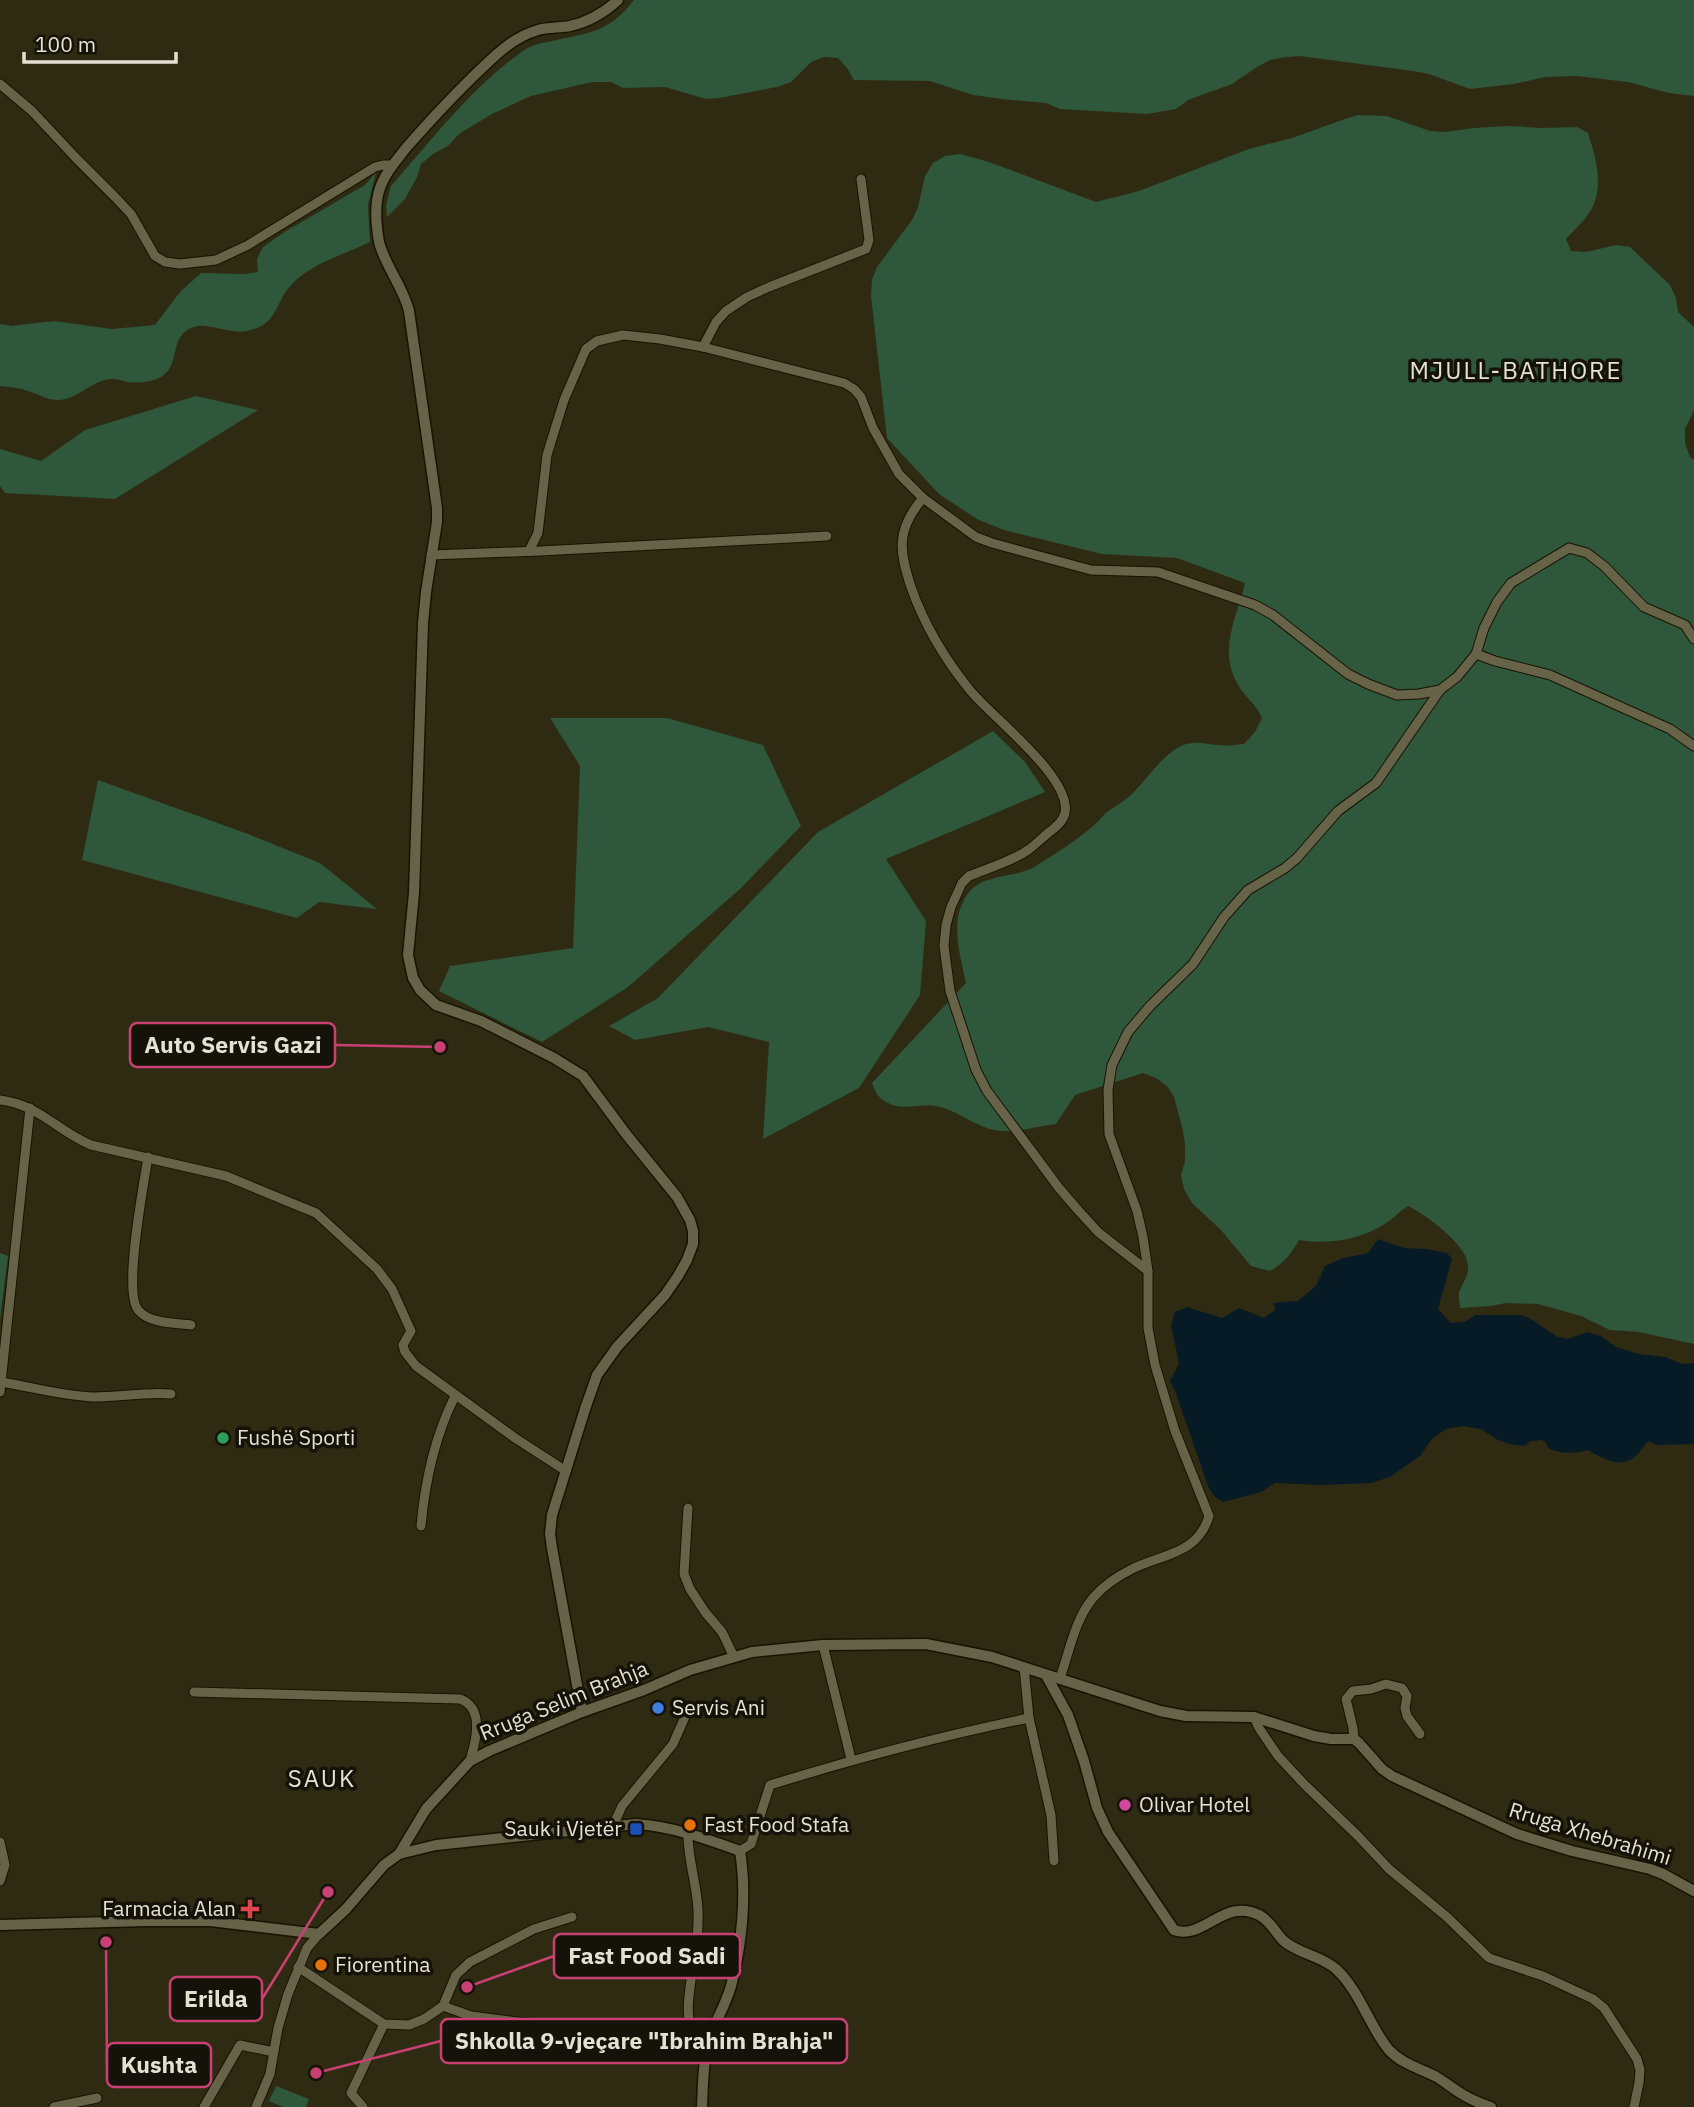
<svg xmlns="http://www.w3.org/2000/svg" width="1694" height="2107" viewBox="0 0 1694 2107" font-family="'IBM Plex Sans',sans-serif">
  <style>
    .green { fill: #2e573b }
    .water { fill: #071b26 }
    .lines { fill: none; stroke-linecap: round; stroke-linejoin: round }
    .minor-casing { stroke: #181300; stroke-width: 11 }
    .tertiary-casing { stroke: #181300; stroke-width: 13 }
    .minor { stroke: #676348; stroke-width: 9 }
    .tertiary { stroke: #676348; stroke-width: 10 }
    .leisure-dot { fill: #2e9e5b; stroke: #151309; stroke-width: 2.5 }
    .shop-dot { fill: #3f7fe0; stroke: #151309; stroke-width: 2.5 }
    .hotel-dot { fill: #d1479c; stroke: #151309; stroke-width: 2.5 }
    .food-dot { fill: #e8710a; stroke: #151309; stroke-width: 2.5 }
    .transit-dot { fill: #1a4fb4; stroke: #151309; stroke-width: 2.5 }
    .health-dot { fill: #e0444e; stroke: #151309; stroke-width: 2.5 }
    .labels { text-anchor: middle; stroke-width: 7; stroke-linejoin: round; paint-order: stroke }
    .poi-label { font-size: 21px; fill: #e3e1d2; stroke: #151309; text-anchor: start }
    .street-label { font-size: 21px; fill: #e3e1d2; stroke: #151309 }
    .quarter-label { font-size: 24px; letter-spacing: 2px; fill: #e3e1d2; stroke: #151309 }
    .leader { fill: none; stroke: #c94073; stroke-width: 2.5 }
    .callout-dot { fill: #c94073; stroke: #151309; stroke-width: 2.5 }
    .callout { fill: #151309; stroke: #c94073; stroke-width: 2.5 }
    .callout-label { font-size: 23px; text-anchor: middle; font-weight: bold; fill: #e3e1d2 }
  </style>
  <rect width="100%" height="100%" fill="#2f2b12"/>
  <g class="green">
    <path d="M634,0h1060v96l-25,-3 -41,-11 -51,-6 -32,1 -31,7 -44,5 -41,-15 -16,-3 -113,-15 -14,1 -16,3 -13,7 -25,17 -44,16 -12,9 -29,5 -87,-5 -14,-6 -44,-4 -29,-4 -43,-14 -76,-1 -7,-12 -9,-10 -14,-1 -13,5 -20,20 -14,5 -58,11 -13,1 -41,-12 -42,1 -12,-6h-19l-61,14 -39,18 -33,20 -11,12 -15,8 -12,10 -4,13 -12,22 -18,18 -1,-12 5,-19c40,-45 84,-103 135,-137 10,-6 19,-6 30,-9 36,-7 55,-10 78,-40z"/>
    <path d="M1358,115l29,1 43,15 15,1 29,-4 35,-2 31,2 37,-1 11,6c7,22 15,49 6,71 -5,13 -18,24 -28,35l5,12 15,1 30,-7 14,2 40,38 6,13 2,14 16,15v83l-9,19v14l5,14 4,3v884l-55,-12 -29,-2 -29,-14 -43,-12 -32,-1 -15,3 -31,2c0,-5 -2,-11 -1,-16 3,-8 10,-16 9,-26 0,-21 -43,-52 -60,-60 -8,5 -14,12 -22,17 -24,17 -60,22 -87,17 -8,14 -15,23 -29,31l-19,-5 -30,-36 -29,-27 -8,-14 -3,-14 4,-14v-16l-2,-14 -9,-34 -7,-11 -11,-8 -13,-5 -68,22 -19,29c-18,2 -36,8 -54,7 -24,-1 -43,-21 -66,-25 -15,-3 -34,5 -48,-3 -10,-5 -12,-10 -16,-20l94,-100c-6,-29 -17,-62 1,-88 15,-22 46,-16 67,-28 18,-11 37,-23 53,-36 7,-5 13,-12 19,-18 9,-7 18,-11 26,-19 16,-16 29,-38 49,-48 12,-6 24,-2 37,-1 8,1 17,0 26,-1l11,-12 7,-14c-7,-16 -17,-20 -25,-35 -19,-35 0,-65 8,-100l-68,-25 -75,-4 -98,-24 -27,-11 -38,-25 -52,-56 -16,-142 1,-16 5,-13 35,-47 6,-13 7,-31 8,-13 12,-7 15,-2 29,8 107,40 43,-11 110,-42 43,-11 53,-19z"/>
    <path d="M376,172l-8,33 2,37c-27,13 -65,23 -83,48 -8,10 -11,27 -24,35 -27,17 -54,-6 -72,3 -20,9 -12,30 -24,44 -10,11 -27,11 -40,10 -5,-1 -11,-4 -16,-3 -19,1 -35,22 -54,21 -9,0 -17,-5 -26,-8 -10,-4 -20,-5 -31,-6v-62l11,2 43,-5 58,8 43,-4 25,-33 21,-19 44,1 13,-2 -1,-13 6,-12 23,-16 79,-46z"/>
    <path d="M196,396l62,14 -143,89 -110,-6 -5,-7v-37l41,12 44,-31z"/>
    <path d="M550,718h117l96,27 38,81 -61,63 -112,98 -86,55 -103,-51 11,-25 123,-18 7,-182z"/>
    <path d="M993,731l32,31 20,30 -159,67 40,62 -6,74 -61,93 -96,51 6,-97 -61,-15 -73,13 -26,-14 49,-28 160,-166z"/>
    <path d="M98,780l150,54 72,29 57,46 -58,-7 -22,16 -215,-58z"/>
    <path d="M0,1253l8,3 -8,63z"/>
    <path d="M276,2086l33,13 -3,8h-23l-14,-6z"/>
  </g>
  <path class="water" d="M1378,1239l26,9 22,1 21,4 5,6 -14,50 13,14 13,-1 12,-7h45l8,3 29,19 10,2 19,-7 14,4 15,11 23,7 26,3 17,7 12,-1v81l-38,1 -7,-4c-5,4 -8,9 -12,14 -16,15 -33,4 -49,-5 -12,4 -28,4 -40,-2l-1,-4 -5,-4 -11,1 -6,5 -16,-2 -13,-5 -15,-10 -19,-3 -16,3 -14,10 -12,17 -30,21 -19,6 -51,2 -45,-2 -14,9 -38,10c-8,-4 -11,-8 -15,-16l-33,-95 -5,-10 9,-18 -8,-38 4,-13 12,-5 35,11 17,-10 25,10 11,-8 -1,-7 24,-2 18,-15 9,-20 18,-8 25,-5z"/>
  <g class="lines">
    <g class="minor-casing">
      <g id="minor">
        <path d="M0,84l32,27 43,46 40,40 16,17 24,42 10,6 15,2 36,-4 32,-15 127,-78 8,-2h10"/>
        <path d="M703,347l13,-25 10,-11 21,-14 22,-10 97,-38 3,-9 -8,-61"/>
        <path d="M923,498c-27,32 -24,52 -12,89 13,37 33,71 58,102 22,28 103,88 96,124 -2,9 -10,15 -17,20 -7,6 -13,12 -20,17 -17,12 -40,18 -59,26l-7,7 -11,24 -5,18 -2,21 6,45 26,79 11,21 72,97 19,22 20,22 50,39"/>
        <path d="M529,551l9,-18 9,-78 17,-55 22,-51 11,-8 26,-6 37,4 43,8 141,36 10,6 7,8 12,31 26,46 24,24 53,39 16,6 99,27 67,2 97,33 18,10 75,59 20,10 29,11 22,-1 21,-4 17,-13 19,-23 8,-26 13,-26 14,-19 58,-35 18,5 17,13 40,41 41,18 9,14"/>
        <path d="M431,555l109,-4 287,-15"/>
        <path d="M1476,654l19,7 55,14 120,54 24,17"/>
        <path d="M0,1100c40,5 57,31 91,45l135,31 90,37 61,56 15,20 19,42 -8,14 2,7 11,14 99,72 51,33"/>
        <path d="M148,1157c-4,26 -26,138 -9,154 12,13 36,12 52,14"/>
        <path d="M1,1382c31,5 62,14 93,15 26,0 51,-5 77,-3"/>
        <path d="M0,1392l30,-284"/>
        <path d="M688,1508l-4,66 6,15 15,23 17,20 12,25"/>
        <path d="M421,1526c4,-45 14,-90 34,-130"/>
        <path d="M823,1645l28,114"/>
        <path d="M1024,1667l5,51 22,97 3,46"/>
        <path d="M1060,1678c9,-25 15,-59 33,-80 10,-12 25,-22 39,-29 31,-15 66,-15 77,-53l-34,-85 -20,-66 -7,-37v-57l-5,-34 -6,-26 -28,-77 -1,-44 4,-25 16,-33 22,-26 43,-42 31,-47 24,-27 37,-22 12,-10 41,-47 38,-28 64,-93"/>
        <path d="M194,1692l266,7c25,9 16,42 10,62"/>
        <path d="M1254,1717l5,11 19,28 26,28 54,52 31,33 58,48 42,41 54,18 50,23 11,9 33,51 3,11 -1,13 -5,24"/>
        <path d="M1354,1739l-1,-11 -7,-29 7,-8 18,-2 15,-5 16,4 5,8 -2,12 2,8 13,18"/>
        <path d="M613,1826l9,-20 51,-62 15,-34"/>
        <path d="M688,1835c0,25 9,50 10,75 1,23 -3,47 -7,70 -2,16 -5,32 0,48"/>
        <path d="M0,1842l5,23 -5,16"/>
        <path d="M740,1851l11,-7 19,-59c87,-27 170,-49 259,-67"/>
        <path d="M298,1967l86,57 25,1 15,-6 19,-13 13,-31 14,-13 64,-33 38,-12"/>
        <path d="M443,2006l28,10 70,9 44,13 31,8 26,-1 49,-17 24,-3"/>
        <path d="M54,2107l43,-9"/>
        <path d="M204,2107l36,-62 34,7"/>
        <path d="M256,2107l14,-33 8,-46 10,-34 19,-46 12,-14"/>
        <path d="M363,2107l-12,-14 33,-69"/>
      </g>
    </g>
    <g class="tertiary-casing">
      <g id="tertiary">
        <path d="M1046,1675l22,40 16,46 13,47 11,24 66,98c29,11 50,-33 85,-15 12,6 16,18 26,27 15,12 36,14 51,27 24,22 33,57 53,81 13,14 30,18 46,26 12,7 23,17 36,23 6,3 13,6 20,8"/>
        <path d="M582,1712l-30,-164 -2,-14 2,-19 33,-106 12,-34 20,-28 48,-52 13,-19 9,-16 6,-16v-13l-3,-11 -13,-23 -51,-63 -43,-58 -29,-18 -73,-37 -45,-16 -16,-15 -7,-12 -5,-23 6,-62 9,-270 3,-31 11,-70v-14l-28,-197c-6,-25 -24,-45 -30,-69 -3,-17 -5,-37 1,-54 5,-15 16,-27 26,-40 28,-32 58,-64 90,-93 12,-11 25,-20 42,-25 10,-3 22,-2 32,-4 18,-4 35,-14 48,-26"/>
        <path d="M399,1854l37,-9 200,-21c35,2 71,15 104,27 7,44 2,93 -9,135 -5,18 -15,34 -21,51 -7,23 -7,46 -8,70"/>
        <path d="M0,1925l146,-4h64l109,13 27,-25 38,-44 15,-11 27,-45 44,-48 19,-10 93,-39 62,-22 46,-20 62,-18 71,-7 103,-1 66,13 168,54 26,5 68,1 60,19 17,3h23l5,4 23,26 10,7 125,58 55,17 78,18 13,5 31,17"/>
      </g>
    </g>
    <use href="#minor" class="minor"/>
    <use href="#tertiary" class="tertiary"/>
  </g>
  <circle class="leisure-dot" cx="223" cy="1438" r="7"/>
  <circle class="shop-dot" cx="658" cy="1708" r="7"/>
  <circle class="hotel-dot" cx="1125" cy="1805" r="7"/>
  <g class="food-dot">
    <circle cx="690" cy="1825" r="7"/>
    <circle cx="321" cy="1965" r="7"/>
  </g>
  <rect class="transit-dot" x="629" y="1822" width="14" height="14" rx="3.5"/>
  <path class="health-dot" d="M246.5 1898.5h7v7h7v7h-7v7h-7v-7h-7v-7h7z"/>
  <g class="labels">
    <g class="poi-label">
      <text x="237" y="1445">Fushë Sporti</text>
      <text x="672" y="1715">Servis Ani</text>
      <text x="1139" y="1812">Olivar Hotel</text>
      <text x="704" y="1832">Fast Food Stafa</text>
      <text x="622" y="1836" text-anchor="end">Sauk i Vjetër</text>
      <text x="236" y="1916" text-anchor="end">Farmacia Alan</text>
      <text x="335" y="1972">Fiorentina</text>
    </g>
    <g class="street-label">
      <text transform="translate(564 1701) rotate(-22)" y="7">Rruga Selim Brahja</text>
      <text transform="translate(1590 1834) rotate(17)" y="7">Rruga Xhebrahimi</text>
    </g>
    <g class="quarter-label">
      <text x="1516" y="379">MJULL-BATHORE</text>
      <text x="322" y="1787">SAUK</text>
    </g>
  </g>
  <path class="leader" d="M440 1047L335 1045M467 1987L554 1956M328 1892L262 1999M316 2073L441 2041M106 1942L107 2065"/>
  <g class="callout-dot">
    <circle cx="440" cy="1047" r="7"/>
    <circle cx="467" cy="1987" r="7"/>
    <circle cx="328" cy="1892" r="7"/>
    <circle cx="316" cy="2073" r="7"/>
    <circle cx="106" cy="1942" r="7"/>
  </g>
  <g class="callout">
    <rect x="130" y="1023" width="205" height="44" rx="7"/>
    <rect x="554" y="1934" width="186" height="44" rx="7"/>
    <rect x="170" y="1977" width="92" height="44" rx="7"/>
    <rect x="441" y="2019" width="406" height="44" rx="7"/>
    <rect x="107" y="2043" width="104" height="44" rx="7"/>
  </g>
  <g class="callout-label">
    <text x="233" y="1053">Auto Servis Gazi</text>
    <text x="647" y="1964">Fast Food Sadi</text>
    <text x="216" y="2007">Erilda</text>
    <text x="644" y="2049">Shkolla 9-vjeçare "Ibrahim Brahja"</text>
    <text x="159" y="2073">Kushta</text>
  </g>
  <path d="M24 52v10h152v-10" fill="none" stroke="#e3e1d2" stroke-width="3.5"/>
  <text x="35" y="52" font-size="21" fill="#e3e1d2" stroke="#151309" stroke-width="5" paint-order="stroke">100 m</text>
</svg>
